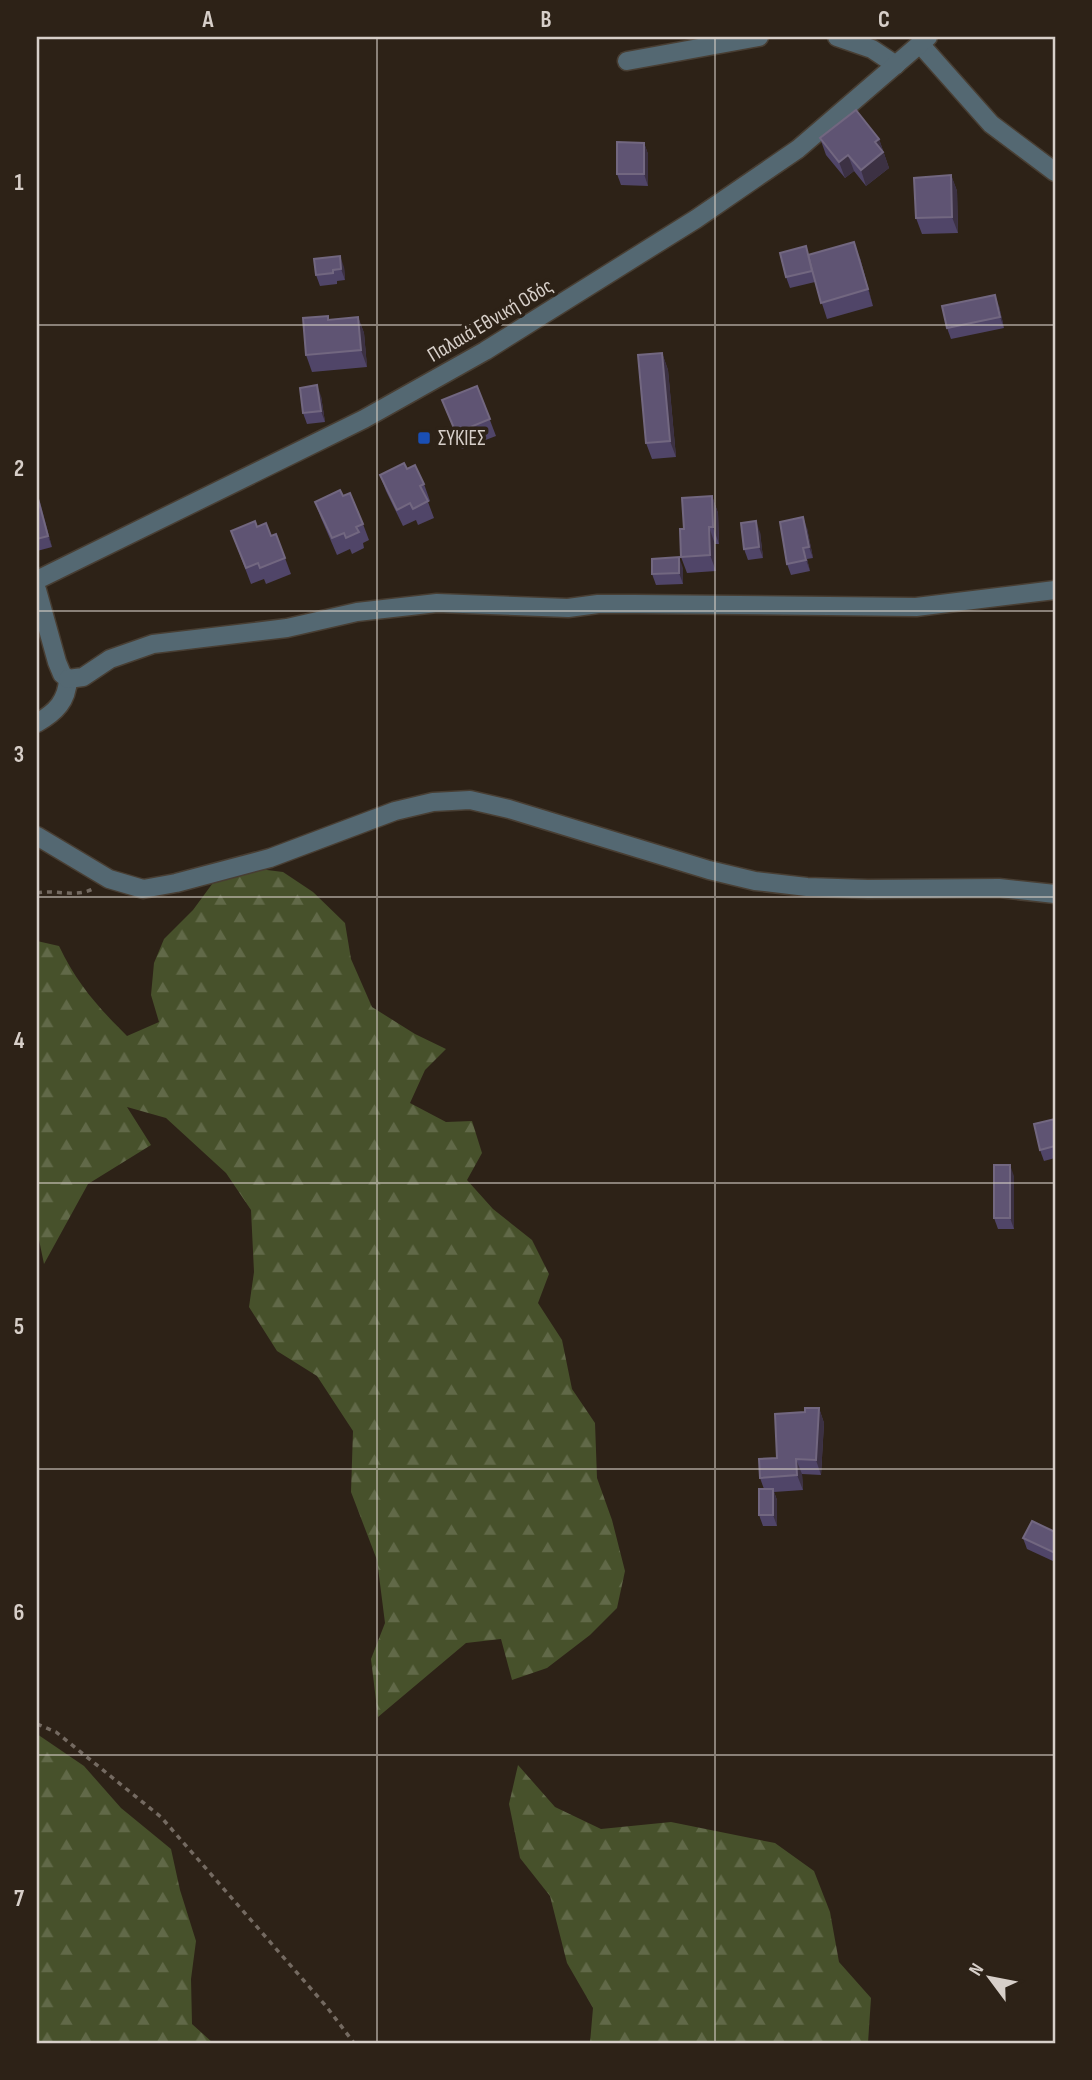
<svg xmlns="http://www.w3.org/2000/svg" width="1092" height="2080" viewBox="0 0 1092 2080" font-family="'Sofia Sans Condensed',sans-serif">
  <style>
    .forest { fill: url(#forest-firs) }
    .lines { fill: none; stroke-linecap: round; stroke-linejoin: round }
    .minor-casing { stroke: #483e33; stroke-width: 21 }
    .path { stroke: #746a61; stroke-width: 3.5; stroke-dasharray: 5 5; stroke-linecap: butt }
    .minor { stroke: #546872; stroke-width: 18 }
    .wall { fill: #504568 }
    .shaded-wall { fill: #3c3143 }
    .building { fill: #5f5473; stroke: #726780; stroke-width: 2 }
    .grid { fill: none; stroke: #d7cfc9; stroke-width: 2; stroke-opacity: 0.55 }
    .transit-dot { fill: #1a4fb4; stroke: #2d2217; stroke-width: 2.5 }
    .labels { text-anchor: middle; stroke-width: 7; stroke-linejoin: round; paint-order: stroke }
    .street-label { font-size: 21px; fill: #d7cfc9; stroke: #2d2217 }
    .poi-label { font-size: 21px; fill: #d7cfc9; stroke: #2d2217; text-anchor: start }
    .neatline { fill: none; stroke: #d7cfc9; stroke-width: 2.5 }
    .grid-label { font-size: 23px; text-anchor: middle; font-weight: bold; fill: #d7cfc9 }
  </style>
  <defs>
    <pattern id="forest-firs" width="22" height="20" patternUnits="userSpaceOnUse" patternTransform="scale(1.75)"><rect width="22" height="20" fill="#47512b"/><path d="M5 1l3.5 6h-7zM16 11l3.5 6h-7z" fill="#616948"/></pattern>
  </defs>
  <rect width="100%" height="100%" fill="#2d2217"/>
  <g class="forest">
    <path d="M259,869l24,3 30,20 32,31 6,36 21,48 43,27 31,15 -21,21 -15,33 36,19 26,-1 10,32 -15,27 26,29 39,31 17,34 -11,29 24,37 10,49 23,34 2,55 15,42 13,51 -8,37 -27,27 -43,33 -35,12 -11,-41 -35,4 -88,74 -7,-58 14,-36 -8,-63 -26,-68 2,-61 -36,-55 -40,-25 -28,-44 5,-35 -3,-62 -25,-37 -60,-55 -39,-11 24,38 -63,39 -44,80 -7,-34v-289l22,5c18,38 39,61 68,90l32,-14 -8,-27 3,-32 10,-24 29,-29 25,-34z"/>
    <path d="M37,1734l47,32 37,42 50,41 9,41 16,51 -5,38 1,45 21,19h-176z"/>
    <path d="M518,1765l37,42 46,22 70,-7 104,21 39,28 16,41 9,50 32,36 -3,45h-278l3,-35 -26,-45 -17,-67 -30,-38 -11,-54z"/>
  </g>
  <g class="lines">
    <g class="minor-casing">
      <g id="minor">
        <path d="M837,37l35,12 24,16"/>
        <path d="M920,44l71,80 64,48"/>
        <path d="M627,61l132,-24"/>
        <path d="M37,580l327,-161 121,-68 211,-132 102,-70 130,-112"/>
        <path d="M37,590l20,72 5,12 6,5c-1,22 -12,33 -31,44"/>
        <path d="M68,679l15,-2 27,-18 43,-15 134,-16 70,-16 80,-9 131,5 30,-4h38l280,3 139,-17"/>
        <path d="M37,836l72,43 34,10 33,-6 94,-25 125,-47 38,-9 37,-2 39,9 200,61 46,11 52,6 61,2 131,-1 56,6"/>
      </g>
    </g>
    <g class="path">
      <path d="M37,893c19,-4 37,5 56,-4"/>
      <path d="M37,1724l19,8 105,85 165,189 28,37"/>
    </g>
    <use href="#minor" class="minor"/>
  </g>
  <g class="wall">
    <path d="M820,138l59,1 10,29 -23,18 -12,-15 -9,7 -19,-23z"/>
    <path d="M644,143l4,11v32l-27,-1 -4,-11z"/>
    <path d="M951,175l6,16 1,42 -36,1 -6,-16z"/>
    <path d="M809,255l51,3 13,48 -46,13 -12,-37 -25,6 -4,-11z"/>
    <path d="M344,267l1,13 -8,1v3l-17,2 -4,-11z"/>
    <path d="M999,306l5,22 -53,11 -4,-11z"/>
    <path d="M358,317l6,16 3,34 -55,5 -6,-17 23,-35z"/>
    <path d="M662,353l6,17 8,87 -24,2 -6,-16z"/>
    <path d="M477,386l19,50 -34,13 -20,-49z"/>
    <path d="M321,396l4,26 -18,2 -4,-11z"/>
    <path d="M407,469l17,15 6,17 -2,1 6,16 -16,7 -2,-5 -13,6 -17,-35 -6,-16z"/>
    <path d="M37,494l15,53 -15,4z"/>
    <path d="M343,496l20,28 6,16 -6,3 1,5 -12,6 -2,-5 -13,6 -16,-37 -6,-16z"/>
    <path d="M712,496l6,17 1,31h-4l1,27 -29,2 -6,-16 3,-28z"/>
    <path d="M257,527l14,9 5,-2 15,40 -25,10 -2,-5 -13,5 -20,-53z"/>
    <path d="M807,528l6,30 -6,1 3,12 -19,4 -4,-11z"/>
    <path d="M760,532l3,26 -15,2 -4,-11z"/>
    <path d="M683,568v16l-27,1 -4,-11z"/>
    <path d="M1055,1119v39l-11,3 -4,-11z"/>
    <path d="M1014,1176v53h-16l-4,-11z"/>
    <path d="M819,1408l5,15 -3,52 -19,-1 1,16 -29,2 3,8v26h-14l-4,-11 5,-26 -4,-11 17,-20 28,-46z"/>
    <path d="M1055,1532v30l-28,-13 -4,-11z"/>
  </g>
  <g class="shaded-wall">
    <path d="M879,139l10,29 -23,18 -5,-16 14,-28z"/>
    <path d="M644,143l4,11v32l-4,-12z"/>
    <path d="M848,155l6,16 -9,7 -6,-16z"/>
    <path d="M951,175l6,16 1,42 -6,-16z"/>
    <path d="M854,242l6,16 13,48 -5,-17z"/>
    <path d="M340,256l4,11 1,13 -4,-11z"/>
    <path d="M995,295l4,11 5,22 -4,-11z"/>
    <path d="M358,317l6,16 3,34 -6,-17z"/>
    <path d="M662,353l6,17 8,87 -6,-16z"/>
    <path d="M317,385l4,11 4,26 -4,-11z"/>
    <path d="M37,494l3,8 12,45 -4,-11z"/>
    <path d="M712,496l6,17 1,31 -6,-17z"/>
    <path d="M803,517l4,11 6,30 -4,-11z"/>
    <path d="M756,521l4,11 3,26 -4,-11z"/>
    <path d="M709,527l6,17 1,27 -6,-16z"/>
    <path d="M803,548l4,11 3,12 -4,-11z"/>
    <path d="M679,557l4,11v16l-4,-11z"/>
    <path d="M1010,1165l4,11v53l-4,-11z"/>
    <path d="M819,1408l5,15 -3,52 -5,-15z"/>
    <path d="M796,1459l6,15 1,16 -6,-15z"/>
    <path d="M773,1489l4,11v26l-4,-11z"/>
  </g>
  <g class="building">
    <path d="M856,110l23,29 -4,3 8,10 -22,18 -13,-15 -9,7 -19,-24z"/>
    <path d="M617,142l27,1v31h-27z"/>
    <path d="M951,175l1,42 -36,1 -2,-40z"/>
    <path d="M854,242l14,47 -47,14 -13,-48z"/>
    <path d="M806,246l6,25 -26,6 -6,-24z"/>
    <path d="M340,256l1,13 -8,1v3l-17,2 -2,-16z"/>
    <path d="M995,295l5,22 -53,11 -5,-22z"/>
    <path d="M328,316v4l30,-3 3,33 -55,5 -3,-37z"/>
    <path d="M662,353l8,88 -24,2 -8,-88z"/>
    <path d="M317,385l4,26 -18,2 -3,-25z"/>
    <path d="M477,386l13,33 -34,14 -14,-33z"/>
    <path d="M404,463l3,6 8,-4 9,19 -4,2 8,15 -15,8 -3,-6 -13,7 -17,-35z"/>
    <path d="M340,490l3,6 7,-3 13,31 -7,3 3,5 -13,6 -2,-5 -12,5 -17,-36z"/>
    <path d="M37,495l11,41 -11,3z"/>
    <path d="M712,496l1,31h-4l1,28 -29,2 -1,-28h4l-2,-31z"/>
    <path d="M803,517l6,30 -6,1 3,12 -19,4 -7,-42z"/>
    <path d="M255,521l2,6 9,-4 5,13 5,-2 9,24 -25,10 -2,-5 -12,5 -15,-37z"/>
    <path d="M756,521l3,26 -15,2 -3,-26z"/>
    <path d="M679,557v16l-27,1v-15z"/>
    <path d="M1055,1119v27l-15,4 -6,-26z"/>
    <rect x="994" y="1165" width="16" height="53"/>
    <path d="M805,1408h14l-3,52 -20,-1 1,16 -37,3 -1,-19 18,-1 -2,-44 30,-2z"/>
    <rect x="759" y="1489" width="14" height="26"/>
    <path d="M1032,1521l23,11v21l-32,-15z"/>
  </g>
  <path class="grid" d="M377,37v2006M715,37v2006M37,325h1018M37,611h1018M37,897h1018M37,1183h1018M37,1469h1018M37,1755h1018"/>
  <rect class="transit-dot" x="417" y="431" width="14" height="14" rx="3.5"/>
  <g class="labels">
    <g class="street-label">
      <text transform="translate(490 320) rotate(-31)" y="7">Παλαιά Εθνική Οδός</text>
    </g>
    <g class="poi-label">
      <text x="438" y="445">ΣΥΚΙΕΣ</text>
    </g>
  </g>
  <rect width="1092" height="2080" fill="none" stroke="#2d2217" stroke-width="77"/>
  <g transform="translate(990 1978) rotate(302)" stroke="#2d2217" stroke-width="5" paint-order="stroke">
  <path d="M0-5L12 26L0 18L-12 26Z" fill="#d7cfc9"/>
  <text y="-10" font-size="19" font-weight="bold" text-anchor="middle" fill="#d7cfc9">N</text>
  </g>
  <rect x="38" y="38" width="1016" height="2004" class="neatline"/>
  <g class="grid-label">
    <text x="208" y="27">A</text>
    <text x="546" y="27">B</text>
    <text x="884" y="27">C</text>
    <text x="19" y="190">1</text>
    <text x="19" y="476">2</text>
    <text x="19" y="762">3</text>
    <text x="19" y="1048">4</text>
    <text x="19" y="1334">5</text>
    <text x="19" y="1620">6</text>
    <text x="19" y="1906">7</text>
  </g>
</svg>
